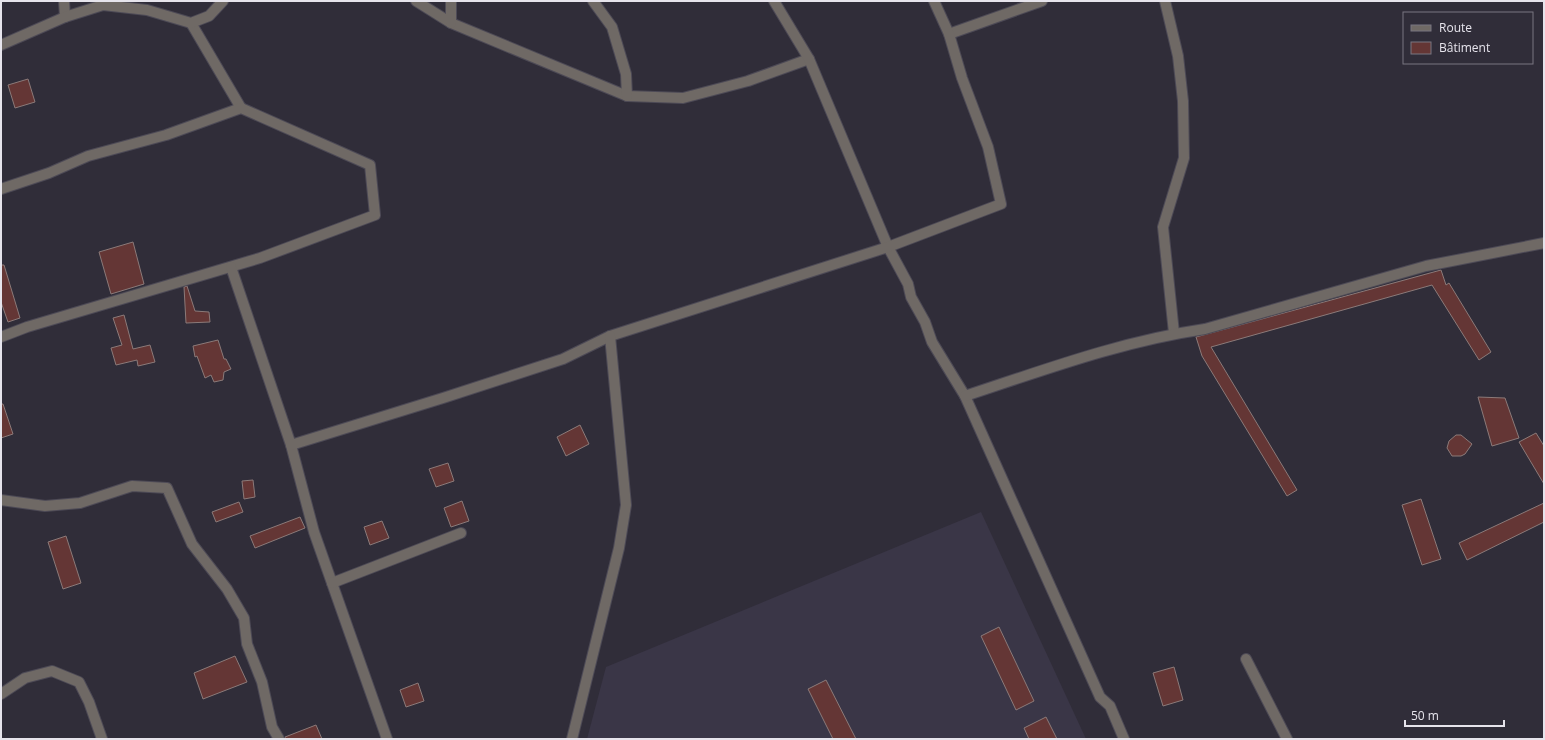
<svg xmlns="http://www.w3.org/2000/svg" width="1545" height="740" viewBox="0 0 1545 740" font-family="'Open Sans',sans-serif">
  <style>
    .built { fill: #3a3647 }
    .building { fill: #643635; stroke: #8b7a79 }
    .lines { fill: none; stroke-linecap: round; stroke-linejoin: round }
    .minor-casing { stroke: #4d4a56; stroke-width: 12 }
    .minor { stroke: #6f6965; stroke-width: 10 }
  </style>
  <rect width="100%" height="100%" fill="#302d39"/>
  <path class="built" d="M981,512l105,227h-499l19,-72z"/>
  <g class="building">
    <path d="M28,79l7,23 -20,6 -7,-23z"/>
    <path d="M133,242l11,42 -33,10 -12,-42z"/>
    <path d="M1,265h3l16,53 -12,4 -7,-20z"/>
    <path d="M1441,270l5,15 3,-2 42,69 -12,8 -47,-75 -221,62 86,143 -10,6 -85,-140 -6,-19z"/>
    <path d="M187,286l8,25 14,1 1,10 -24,1 -2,-36z"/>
    <path d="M124,315l9,34 17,-4 5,17 -17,4 -1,-6 -21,5 -5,-17 11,-3 -9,-27z"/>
    <path d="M218,340l6,19h2l5,10 -7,3 -1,8 -9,2 -3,-7 -6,3 -8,-22 -2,1 -2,-11z"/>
    <path d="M1478,397l27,1 14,40 -27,8z"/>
    <path d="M1,404h2l10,30 -12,4z"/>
    <path d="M580,425l9,19 -23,12 -9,-19z"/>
    <path d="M1536,433l8,13v38l-25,-42z"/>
    <path d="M1456,435h5l11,9 -7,10 -4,2h-9l-5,-8 2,-7z"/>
    <path d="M448,463l6,18 -18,6 -7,-18z"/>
    <path d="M253,480l2,17 -11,2 -2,-18z"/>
    <path d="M1421,499l20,60 -19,6 -20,-60z"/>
    <path d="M462,501l7,20 -18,6 -7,-19z"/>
    <path d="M239,502l4,10 -27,10 -4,-10z"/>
    <path d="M1544,503v19l-77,38 -8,-17z"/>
    <path d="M300,517l5,11 -50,20 -5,-12z"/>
    <path d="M382,521l7,17 -19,7 -6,-18z"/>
    <path d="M66,536l15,47 -18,6 -15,-47z"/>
    <path d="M999,627l35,74 -18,9 -35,-74z"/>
    <path d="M235,656l12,26 -44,17 -9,-26z"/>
    <path d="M1174,667l9,33 -20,6 -10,-33z"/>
    <path d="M826,680l30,59h-23l-25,-50z"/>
    <path d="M418,683l6,18 -18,6 -6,-17z"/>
    <path d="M1046,717l11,22h-28l-5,-11z"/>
    <path d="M316,725l6,14h-37v-2z"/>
  </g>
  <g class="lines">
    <g class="minor-casing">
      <g id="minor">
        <path d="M64,1l1,16"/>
        <path d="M416,1l35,22 176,73 56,2 65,-17 61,-22"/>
        <path d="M451,1v22"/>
        <path d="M593,1l19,26 14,47 1,22"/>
        <path d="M774,1l35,58 79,188 20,37 3,13 14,25 7,20 33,54 135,301 10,9 14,33"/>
        <path d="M1165,1l13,55 5,45 1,57 -21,69 11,106"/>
        <path d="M191,23l50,85"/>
        <path d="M949,34l93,-33"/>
        <path d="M1,45l64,-28 38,-12 44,5 44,13 18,-7 14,-15"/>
        <path d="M1,189l48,-16 39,-17 78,-21 75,-27 129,57 5,50 -115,43 -233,69 -26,10"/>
        <path d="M231,267l60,178 23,87 73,207"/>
        <path d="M965,396c79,-26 157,-55 240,-67l221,-63 118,-23"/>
        <path d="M291,445l152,-47 120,-39 47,-23 278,-89 113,-43 -13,-57 -26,-69 -13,-44 -15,-33"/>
        <path d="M1,500l44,6 35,-3 52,-17 35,2 25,56 35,45 17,29 3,26 15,38 10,45 7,12"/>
        <path d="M332,583l129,-50"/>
        <path d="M1246,659l41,80"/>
        <path d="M1,694l24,-16 27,-7 27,11 10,20 13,37"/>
        <path d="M572,739l47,-191 7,-43 -16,-169"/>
      </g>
    </g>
    <use href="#minor" class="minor"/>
  </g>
  <rect width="1545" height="740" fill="none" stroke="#e6e4ec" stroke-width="4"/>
  <rect x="1403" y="12" width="130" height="52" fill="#302d39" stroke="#797681"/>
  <rect x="1411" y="25" width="20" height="6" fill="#6f6965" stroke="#797681"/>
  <text x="1439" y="32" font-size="12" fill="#e6e4ec">Route</text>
  <rect x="1411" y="42" width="20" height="12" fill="#643635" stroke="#797681"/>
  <text x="1439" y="52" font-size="12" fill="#e6e4ec">Bâtiment</text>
  <path d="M1405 720v6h99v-6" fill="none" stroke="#e6e4ec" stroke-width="2"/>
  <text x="1411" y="720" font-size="12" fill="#e6e4ec" stroke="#302d39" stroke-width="3" paint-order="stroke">50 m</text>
</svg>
